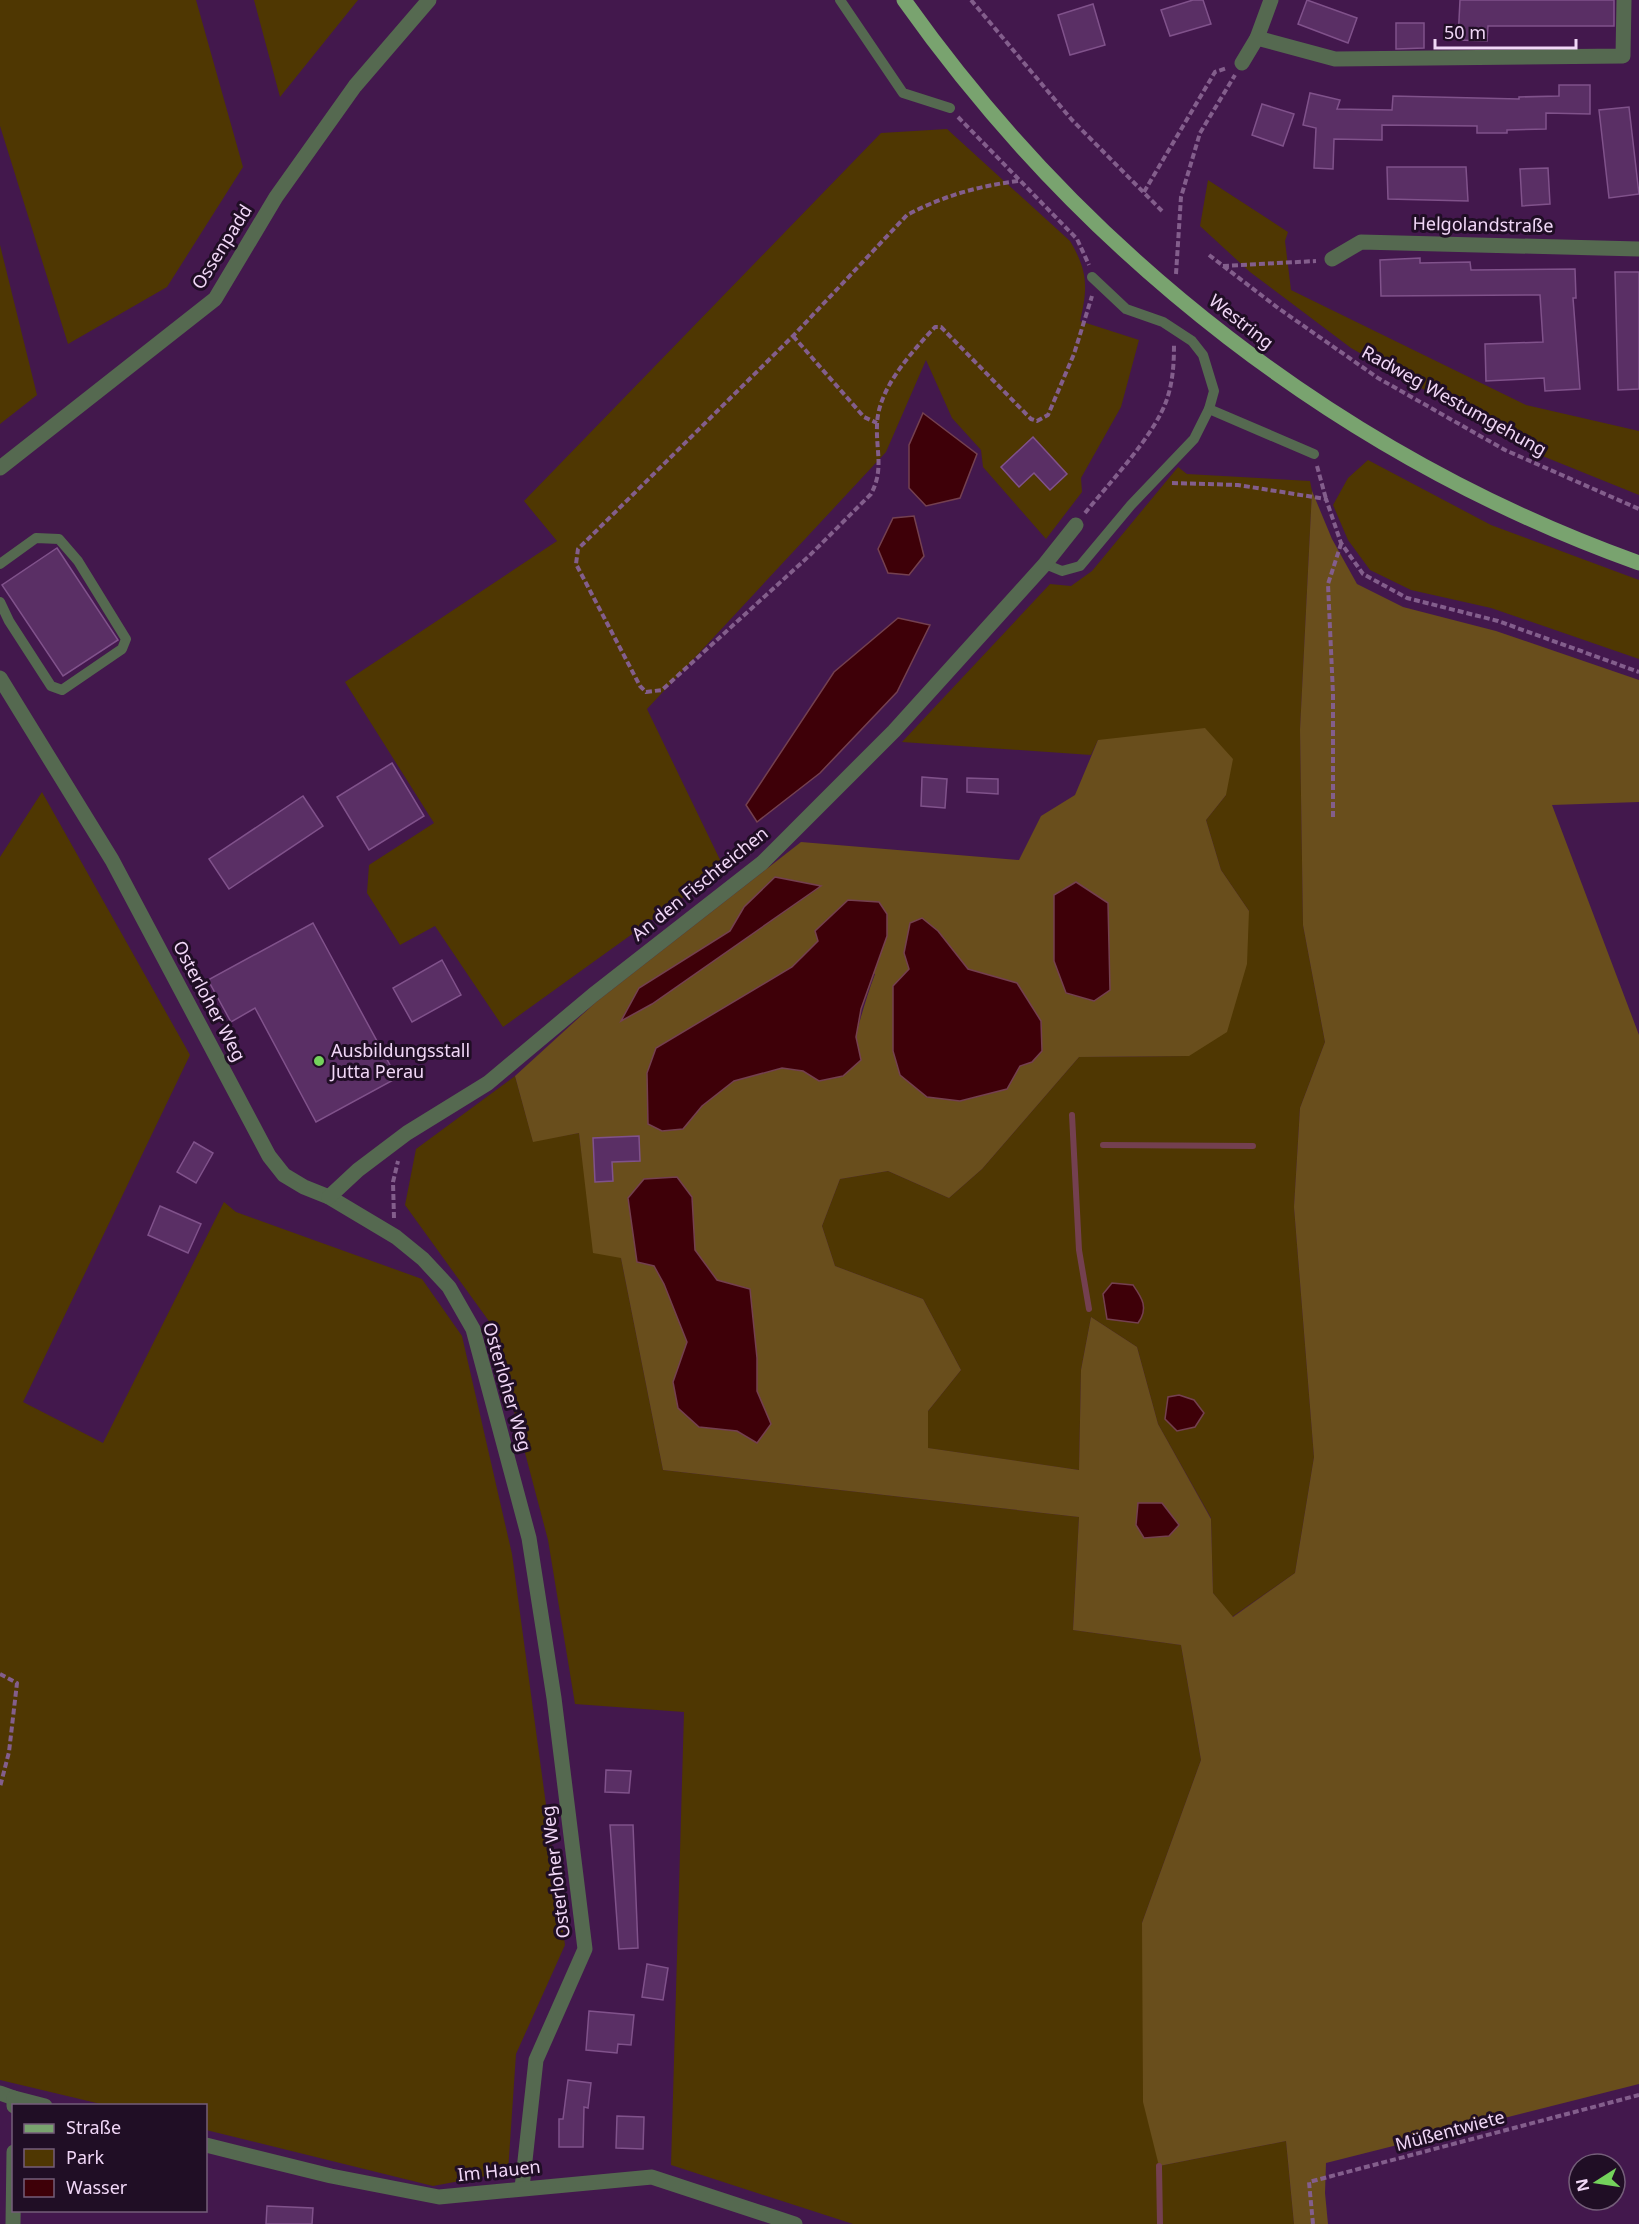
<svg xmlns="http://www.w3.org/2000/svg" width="1639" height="2224" viewBox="0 0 1639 2224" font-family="'Noto Sans',sans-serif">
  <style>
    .green { fill: #4f3702 }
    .forest { fill: #694e1c; fill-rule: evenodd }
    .water { fill: #3e0008; stroke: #744050; stroke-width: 1.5 }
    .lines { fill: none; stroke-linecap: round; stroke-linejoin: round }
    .stream { stroke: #744050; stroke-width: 6 }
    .building { fill: #5a2f65; stroke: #80528b; stroke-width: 1.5 }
    .path { stroke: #835e8c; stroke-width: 4; stroke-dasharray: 6 3; stroke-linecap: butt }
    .lane { stroke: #556950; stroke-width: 10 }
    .street { stroke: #556950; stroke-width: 15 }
    .primary { stroke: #79a36f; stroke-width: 15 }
    .poi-dot { fill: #74d25c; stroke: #200e25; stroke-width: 2 }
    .labels { text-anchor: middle; stroke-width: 6; stroke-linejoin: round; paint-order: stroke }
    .street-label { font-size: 18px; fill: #f1d7f7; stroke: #200e25 }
    .poi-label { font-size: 18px; fill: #f1d7f7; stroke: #200e25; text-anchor: start }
  </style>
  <rect width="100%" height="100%" fill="#43184d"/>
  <g class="green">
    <path d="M0,0h196l47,167 -76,120 -99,57 -68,-218z"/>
    <path d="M254,0h104l-78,97z"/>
    <path d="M947,129l123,112c18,30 18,47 10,80l59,19 -18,67 -40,71 1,14 -36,47 -63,-72 -2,-17 -29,-32 -26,-58 -40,92 -239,257 77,159 -221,159 -68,-101 -35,19 -33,-52 2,-28 65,-42 -89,-141 212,-141 -33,-40 357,-368z"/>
    <path d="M1208,180l80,52 -3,9 6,49 235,115 113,26v64l-104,-42 -184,-105 -101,-76 -50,-46z"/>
    <path d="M0,245l37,150 -37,29z"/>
    <path d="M1368,460l123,65 148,55v79l-148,-51 -80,-18 -41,-20 -22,-30 -15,-35 15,-27z"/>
    <path d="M1178,467l9,7 123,7 2,10 -12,239 3,195 22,117 -25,66 -6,99 20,250 -19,116 -63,44 -19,-24 -2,-75 -53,-94 -21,-77 -46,-30 -10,53 -2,100 -152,-22 1,-37 33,-41 -38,-71 -88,-33 -13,-40 18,-47 48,-8 61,27 33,-29 97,-112 110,-1 60,-145 -28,-41 -15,-50 20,-25 -128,-55 -7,15 -189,-13 148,-158 21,2 21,-15z"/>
    <path d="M42,792l148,263 -167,347 80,41 121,-241 12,10 186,67 40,57 50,218 53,391 -49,109 -8,118 -75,14 -227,-56v-24l-101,-1 -105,-25v-1223z"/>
    <path d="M515,1076l18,65 46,-8 7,51 35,74 42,212 416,47 -6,113 108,15 20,115 -59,163 17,243 127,-25 8,83h-441l-182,-59 13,-453 -109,-8 -27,-164 -57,-216 -86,-119 11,-56z"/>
  </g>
  <path class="forest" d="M1312,491l20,48 25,45 46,23 93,24 143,49v122l-87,3 87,230v1049l-313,79 -1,30 3,31h-34l-8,-83 -127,25 -16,-64 -1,-179 59,-163 -20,-115 -108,-15 6,-113 -416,-47 -42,-212 -28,-5 -14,-120 -46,9 -18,-66 80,-73 206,-161 218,18 22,-44 34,-21 23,-55 107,-12 28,31 -7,36 -20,25 15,50 28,41 -2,53 -20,68 -38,24 -110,1 -97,112 -33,29 -61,-27 -48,8 -18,47 13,40 88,33 38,71 -33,41v37l151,22 2,-100 10,-53 46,30 21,77 53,95 2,74 20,24 62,-44 19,-116 -20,-250 6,-99 25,-66 -22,-117 -3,-195zM820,887l-168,117 -31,16 19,-32 90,-57 14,-24zM938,931l30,38 49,14 15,79 -12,4 -111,-97 -5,-16zM818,941l57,33c-13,34 -20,68 -32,102l-24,5 -16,-10 -21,-3 -48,13 -32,25 -19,23 -27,-81 136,-81zM692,1197l3,53 22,30 40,78v33l14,33 -34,7 -38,-4 -26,-45 14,-40 -23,-58 -10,-18z"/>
  <g class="water">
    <path d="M923,413l54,41 -17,44 -34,8 -17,-18v-43z"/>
    <path d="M914,516l10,40 -15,19 -21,-2 -10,-24 15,-31z"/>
    <path d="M898,618l32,7 -33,67 -77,81 -63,49 -11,-17 88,-133z"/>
    <path d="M775,877l46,9 -169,118 -31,17 18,-33 91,-57 14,-24z"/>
    <path d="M1076,882l32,21 2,87 -16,11 -28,-8 -12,-32v-66z"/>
    <path d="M848,900l31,2 8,12v22l-26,73 -5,28 5,23 -18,16 -24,5 -16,-10 -21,-3 -48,13 -32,25 -19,23 -21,2 -14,-7 -1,-51 9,-25 136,-81 26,-26 -3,-10z"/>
    <path d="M922,918l16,13 30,38 49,14 24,38 1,30 -10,11 -12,4 -13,23 -47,12 -33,-4 -27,-22 -7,-24v-65l16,-17 -5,-16 6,-30z"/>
    <path d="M677,1177l15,20 3,53 22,30 33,9 7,69v33l14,33 -14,19 -20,-12 -38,-4 -21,-19 -5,-26 14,-40 -23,-58 -10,-18 -17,-4 -9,-64 16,-19z"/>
    <path d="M1112,1283l21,2c9,13 16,23 5,38l-31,-4 -4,-25z"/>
    <path d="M1179,1395l15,5 10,13 -9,14 -18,4 -12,-12 3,-22z"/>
    <path d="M1138,1503h24l17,22 -10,11 -25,2 -8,-13z"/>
  </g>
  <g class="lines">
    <g class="stream">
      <path d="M1072,1115l7,135 10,59"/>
      <path d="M1103,1145l150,1"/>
      <path d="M1159,2166l1,58"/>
    </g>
  </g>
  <g class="building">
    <path d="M1193,0h10l8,24 -41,12 -9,-26z"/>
    <path d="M1307,0l50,18 -9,25 -50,-19z"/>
    <path d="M1460,0h154v26h-126l-1,15 -29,-1z"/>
    <path d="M1093,4l12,41 -35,10 -12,-40z"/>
    <path d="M1396,23h28v25l-28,1z"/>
    <path d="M1559,85h31v29l-44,-1v16l-39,1v3h-30v-7l-95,-1v15l-48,-1 -1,30 -19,-1 2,-40 -13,-3 7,-32 30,7 -3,9 55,1 1,-14 126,3v-2l40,-1z"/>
    <path d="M1262,104l32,10 -11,32 -31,-11z"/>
    <path d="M1629,107l10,87 -30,4 -10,-88z"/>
    <path d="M1387,167h79l2,34 -80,-2z"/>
    <path d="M1548,168l2,36 -28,2 -2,-37z"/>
    <path d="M1420,258v5l50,-1 1,8 104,-1 1,29h-3l7,91 -35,2 -1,-13 -58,3 -1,-37 58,-2 -3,-47 -159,1 -1,-36z"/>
    <path d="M1615,272h24v117l-21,1z"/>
    <path d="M1033,437l34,37 -17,16 -16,-17 -15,14 -18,-20z"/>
    <path d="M57,548l61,92 -55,36 -61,-91z"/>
    <path d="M392,763l32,53 -55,34 -32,-53z"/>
    <path d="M922,777l25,2 -2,29 -24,-2z"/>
    <path d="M967,778l31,1v15l-31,-2z"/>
    <path d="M303,796l20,30 -94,63 -20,-30z"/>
    <path d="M313,923l84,155 -81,44 -61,-114 -24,14 -23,-42z"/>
    <path d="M442,960l19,35 -49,27 -19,-34z"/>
    <path d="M639,1136l1,25 -28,1 1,19 -18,1 -2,-44z"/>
    <path d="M194,1142l19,11 -17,30 -19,-11z"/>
    <path d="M160,1206l41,18 -13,29 -40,-18z"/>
    <path d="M606,1770l25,1 -2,22 -24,-1z"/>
    <path d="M610,1825h23l5,123 -19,1z"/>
    <path d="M647,1964l21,4 -5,32 -21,-3z"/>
    <path d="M589,2011l45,4 -3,30 -13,-1 -1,9 -31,-3z"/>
    <path d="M568,2080l23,3 -3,25 -4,-1 -1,40h-24v-28h4z"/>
    <path d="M617,2116l27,1 -1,32 -27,-1z"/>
    <path d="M267,2206l46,2 -1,16h-46z"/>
  </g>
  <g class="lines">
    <g class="path">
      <path d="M971,0l101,120 90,91"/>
      <path d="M958,117l119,122 12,26"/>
      <path d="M1018,181c-40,5 -75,15 -111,34l-114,121 -215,213 -2,15 64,122 6,6 16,-2 147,-134 62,-62c13,-24 5,-43 6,-68 0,-37 35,-74 58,-99h6l90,92 6,2 11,-6 26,-61 18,-58"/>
      <path d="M1144,192l71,-120 12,-4"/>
      <path d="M1209,255l69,53 100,70 127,72 134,59"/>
      <path d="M1223,266l93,-5"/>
      <path d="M1176,274l5,-77 19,-64 35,-58"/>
      <path d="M793,336l71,81 13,6"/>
      <path d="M1317,466l9,33"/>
      <path d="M1172,483l66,2 88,14 15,44 22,31 44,24 91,23 141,51"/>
      <path d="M1085,513c25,-31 70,-78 82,-114 6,-18 7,-36 7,-55"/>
      <path d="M1333,817v-123l-5,-110 13,-40"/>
      <path d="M394,1218l-1,-36 5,-21"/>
      <path d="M0,1674l17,9 -8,69 -9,35"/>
      <path d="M1313,2224l-4,-42 330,-87"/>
    </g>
    <g class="lane">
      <path d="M840,0l63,93 47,15"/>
      <path d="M1209,409l105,45"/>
      <path d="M0,564l36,-26 23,1 19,22 48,78 -4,10 -60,41 -11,-4 -42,-65 -9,-19"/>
      <path d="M1045,564l17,7 18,-5 51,-61 63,-66 15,-30 5,-18 -11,-36 -11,-14 -29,-19 -37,-13 -34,-32"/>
    </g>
    <g class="street">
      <path d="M1257,38l78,21 288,-3 1,-56"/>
      <path d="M1242,63l15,-25 14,-38"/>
      <path d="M1332,259l29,-17 278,7"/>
      <path d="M0,468l215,-169 61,-102 79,-111 74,-86"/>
      <path d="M0,678l112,182 157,296 15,19 20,12 25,10 67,40 27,22 26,28 24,42 56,209 25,160 31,251 -49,111 -14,128"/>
      <path d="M329,1197l29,-27 49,-37 81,-50 105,-88 169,-132 132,-132 151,-167 31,-39"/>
      <path d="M0,2093l14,5"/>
      <path d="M14,2106v-8l31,8"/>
      <path d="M206,2145l125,31 108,21 213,-20 143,47"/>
      <path d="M13,2224l1,-72"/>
    </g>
    <path class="primary" d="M904,0c181,256 439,457 735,563"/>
  </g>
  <circle class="poi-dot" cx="319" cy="1061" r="6"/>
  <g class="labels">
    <g class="street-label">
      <text transform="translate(1483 225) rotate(1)" y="6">Helgolandstraße</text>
      <text transform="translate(222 247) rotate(-58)" y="6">Ossenpadd</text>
      <text transform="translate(1241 322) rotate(38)" y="6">Westring</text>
      <text transform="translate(1454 401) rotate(29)" y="6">Radweg Westumgehung</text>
      <text transform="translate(700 884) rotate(-39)" y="6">An den Fischteichen</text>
      <text transform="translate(209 1001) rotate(62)" y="6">Osterloher Weg</text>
      <text transform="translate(507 1387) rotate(74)" y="6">Osterloher Weg</text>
      <text transform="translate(556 1872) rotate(-97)" y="6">Osterloher Weg</text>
      <text transform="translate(1450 2131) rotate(-15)" y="6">Müßentwiete</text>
      <text transform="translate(499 2171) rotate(-6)" y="6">Im Hauen</text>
    </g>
    <g class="poi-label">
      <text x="331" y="1057">Ausbildungsstall<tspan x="331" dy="21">Jutta Perau</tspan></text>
    </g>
  </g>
  <rect x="12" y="2104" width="195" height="108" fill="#200e25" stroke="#745e79" stroke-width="1.5"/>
  <rect x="24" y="2124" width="30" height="9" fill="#79a36f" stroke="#745e79" stroke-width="1.5"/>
  <text x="66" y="2134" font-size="18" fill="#f1d7f7">Straße</text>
  <rect x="24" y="2149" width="30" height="18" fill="#4f3702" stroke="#745e79" stroke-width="1.5"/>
  <text x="66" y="2164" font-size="18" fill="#f1d7f7">Park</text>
  <rect x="24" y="2179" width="30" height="18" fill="#3e0008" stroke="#745e79" stroke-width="1.5"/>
  <text x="66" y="2194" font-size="18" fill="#f1d7f7">Wasser</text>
  <g transform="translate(1597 2182) rotate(258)"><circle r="28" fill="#200e25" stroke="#745e79" stroke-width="1.5"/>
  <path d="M0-4.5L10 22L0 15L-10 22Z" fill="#74d25c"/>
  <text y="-9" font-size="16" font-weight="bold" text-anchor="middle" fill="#f1d7f7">N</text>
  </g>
  <path d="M1435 39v9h141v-9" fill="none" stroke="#f1d7f7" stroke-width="3"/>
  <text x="1444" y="39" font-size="18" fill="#f1d7f7" stroke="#200e25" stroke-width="4.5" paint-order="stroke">50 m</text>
</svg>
